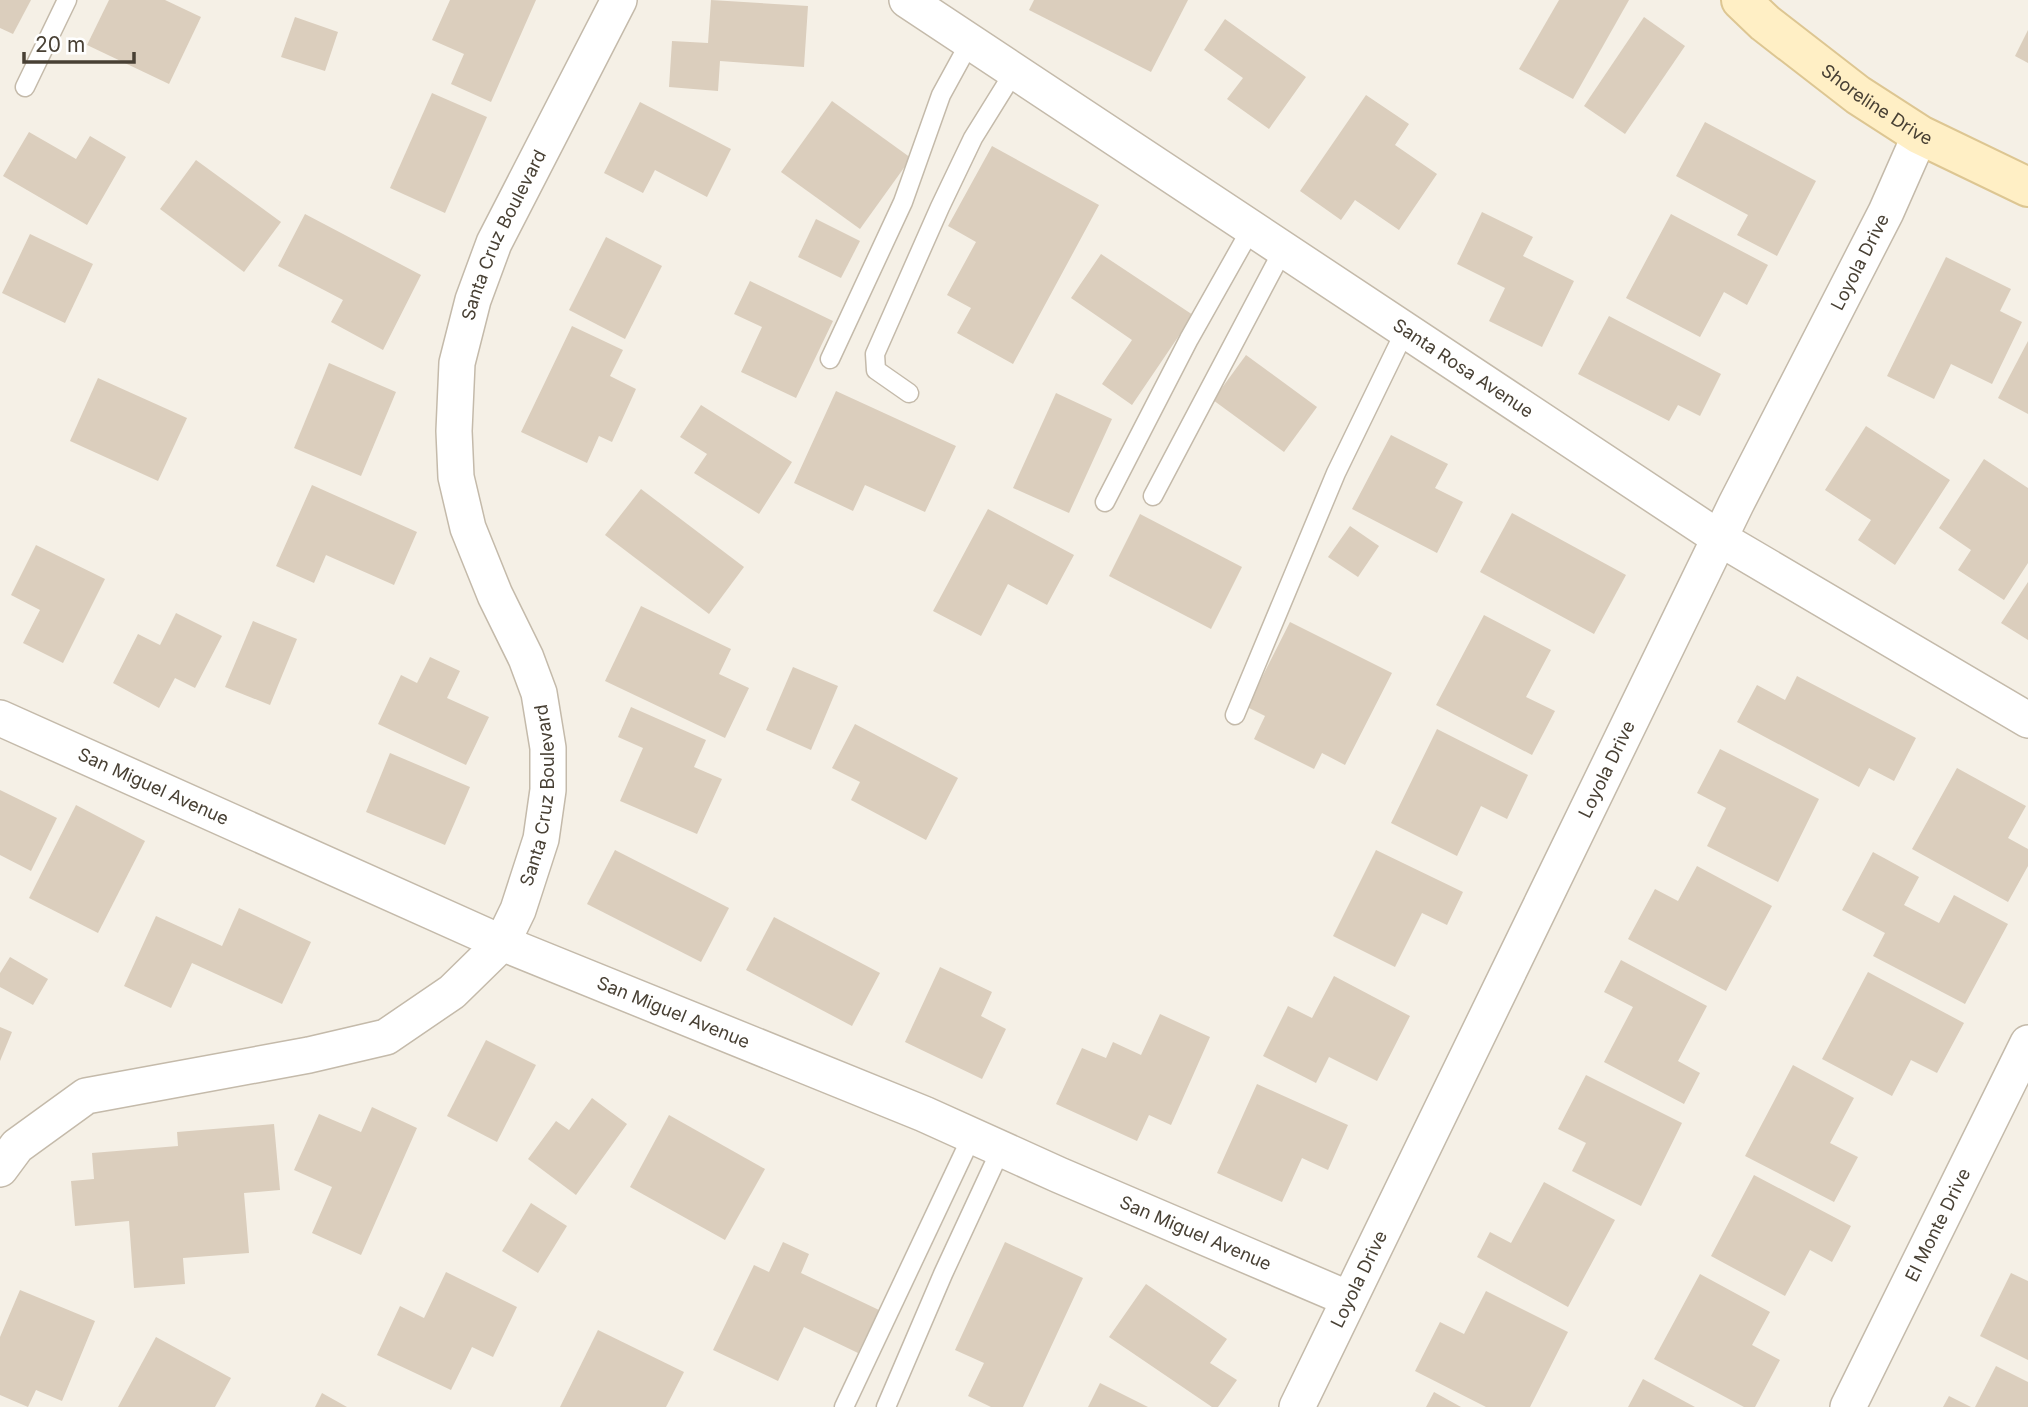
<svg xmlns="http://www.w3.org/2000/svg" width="2028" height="1407" viewBox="0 0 2028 1407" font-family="Inter,sans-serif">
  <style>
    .building { fill: #dbcebd }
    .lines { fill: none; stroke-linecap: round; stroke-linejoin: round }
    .lane-casing { stroke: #c4baaa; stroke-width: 21 }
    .street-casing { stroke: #c4baaa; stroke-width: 38 }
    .secondary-casing { stroke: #ddc692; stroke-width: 42 }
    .lane { stroke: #fff; stroke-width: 18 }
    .street { stroke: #fff; stroke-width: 35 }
    .secondary { stroke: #ffefc5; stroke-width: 38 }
    .labels { text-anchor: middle; stroke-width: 5; stroke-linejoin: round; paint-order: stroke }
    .street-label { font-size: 18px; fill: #484034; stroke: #fff }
  </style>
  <rect width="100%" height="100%" fill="#f5f0e6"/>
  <g class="building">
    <path d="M0,0h31l-18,34 -13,-6z"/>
    <path d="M109,0h56l36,17 -32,67 -82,-39z"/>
    <path d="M450,0h86l-45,102 -40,-18 13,-30 -32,-14z"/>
    <path d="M711,0l97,6 -4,61 -84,-6 -2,30 -49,-4 3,-46 36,2z"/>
    <path d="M1034,0h154l-37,72 -122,-62z"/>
    <path d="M1559,0h70l-56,99 -54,-30z"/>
    <path d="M295,17l43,15 -13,39 -44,-14z"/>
    <path d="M1644,17l41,29 -60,88 -41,-28z"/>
    <path d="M1225,19l81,58 -37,52 -42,-30 16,-21 -39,-28z"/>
    <path d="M2028,30v33l-13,-7z"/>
    <path d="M432,93l55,24 -42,96 -55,-25z"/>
    <path d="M1366,95l43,29 -14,21 42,29 -38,56 -44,-30 -14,20 -41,-29z"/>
    <path d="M832,101l79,57 -51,71 -79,-57z"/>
    <path d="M640,102l91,47 -24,48 -52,-27 -12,23 -39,-20z"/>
    <path d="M1705,122l111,59 -39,75 -40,-21 11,-20 -72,-39z"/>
    <path d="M29,132l47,27 14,-23 36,21 -39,68 -84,-49z"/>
    <path d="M992,146l107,59 -86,159 -56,-31 14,-25 -24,-13 29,-53 -28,-16z"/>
    <path d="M196,160l85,62 -37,50 -84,-63z"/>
    <path d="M1482,212l51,25 -10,19 51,25 -32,66 -53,-26 16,-33 -48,-24z"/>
    <path d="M305,214l116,61 -38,75 -52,-28 12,-22 -65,-34z"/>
    <path d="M1671,214l97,51 -21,40 -23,-13 -24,45 -74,-39z"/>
    <path d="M816,219l44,22 -19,37 -43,-21z"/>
    <path d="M30,234l63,30 -28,59 -63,-30z"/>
    <path d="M606,237l56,29 -37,73 -56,-29z"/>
    <path d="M1101,254l92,61 -61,90 -30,-21 30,-44 -61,-42z"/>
    <path d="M1946,257l65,32 -11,22 22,11 -30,62 -41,-20 -17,35 -47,-23z"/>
    <path d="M750,281l83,40 -37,77 -55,-26 21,-45 -28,-13z"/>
    <path d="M1609,316l112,58 -21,42 -22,-11 -9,16 -91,-47z"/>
    <path d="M572,326l51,24 -13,26 26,13 -24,53 -13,-6 -12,27 -66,-31z"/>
    <path d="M2028,341v73l-30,-16z"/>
    <path d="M1246,355l71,52 -33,45 -71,-52z"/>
    <path d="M329,363l67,29 -35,84 -67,-28z"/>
    <path d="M98,378l89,40 -29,63 -88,-40z"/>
    <path d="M836,391l120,55 -31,66 -60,-27 -12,26 -59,-28z"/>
    <path d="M1056,393l56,26 -43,94 -56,-25z"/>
    <path d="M701,405l91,57 -33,52 -65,-41 13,-19 -27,-17z"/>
    <path d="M1866,426l84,54 -55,85 -37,-25 13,-20 -46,-30z"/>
    <path d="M1391,435l57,29 -13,24 28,14 -26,51 -85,-44z"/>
    <path d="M1984,459l44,29v75l-24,37 -46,-30 13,-20 -32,-22z"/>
    <path d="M312,485l105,47 -23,53 -68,-30 -12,28 -38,-17z"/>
    <path d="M641,489l103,78 -35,47 -104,-79z"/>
    <path d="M988,509l86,46 -27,50 -39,-21 -27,52 -48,-25z"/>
    <path d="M1512,513l114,62 -32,59 -114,-62z"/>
    <path d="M1140,514l102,53 -31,62 -102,-53z"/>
    <path d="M1350,526l29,20 -21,31 -30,-20z"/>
    <path d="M36,545l69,34 -42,84 -40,-20 17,-33 -29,-15z"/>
    <path d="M2028,582v58l-27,-17z"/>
    <path d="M641,606l90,43 -12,25 30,14 -24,50 -120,-57z"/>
    <path d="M176,613l46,23 -27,52 -20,-10 -16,30 -46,-25 25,-49 22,11z"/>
    <path d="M1484,615l67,35 -25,47 29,14 -23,44 -96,-50z"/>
    <path d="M253,621l44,18 -27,66 -45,-18z"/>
    <path d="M1290,622l102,51 -47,92 -23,-12 -8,16 -60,-30 11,-23 -18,-9z"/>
    <path d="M430,657l30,14 -13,27 42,19 -23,48 -88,-41 23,-49 16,8z"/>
    <path d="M793,667l45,19 -27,64 -45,-20z"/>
    <path d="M1797,676l119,62 -22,43 -25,-13 -10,19 -122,-65 20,-37 28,15z"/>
    <path d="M631,707l75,33 -12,27 28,12 -25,55 -77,-33 23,-53 -25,-11z"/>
    <path d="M855,724l103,54 -32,62 -75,-40 9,-18 -28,-14z"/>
    <path d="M1437,729l91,46 -21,44 -26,-13 -24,50 -66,-33z"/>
    <path d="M1720,749l99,50 -41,83 -71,-36 19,-38 -29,-15z"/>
    <path d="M390,753l80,34 -25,58 -79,-33z"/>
    <path d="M1957,768l69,38 -18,32 20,11v17l-20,36 -96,-53z"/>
    <path d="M0,790l57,28 -26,53 -31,-16z"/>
    <path d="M76,805l69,36 -47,92 -69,-35z"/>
    <path d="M615,850l114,58 -28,54 -114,-58z"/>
    <path d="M1376,850l87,42 -16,33 -25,-12 -27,54 -62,-31z"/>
    <path d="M1873,852l46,25 -15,28 35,18 15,-28 54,29 -43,80 -92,-48 12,-23 -43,-23z"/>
    <path d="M1697,866l75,40 -46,85 -98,-52 27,-50 23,12z"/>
    <path d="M239,908l72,34 -29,62 -90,-41 -21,45 -47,-22 32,-70 66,30z"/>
    <path d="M774,917l106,56 -28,53 -106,-56z"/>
    <path d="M10,957l38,22 -15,26 -33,-18v-14z"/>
    <path d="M1621,960l86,46 -29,55 22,12 -16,31 -80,-42 29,-55 -29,-15z"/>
    <path d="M940,967l52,25 -11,24 25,13 -24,50 -77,-37z"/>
    <path d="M1868,972l96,51 -27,50 -26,-13 -19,36 -70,-37z"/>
    <path d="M1334,976l76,40 -33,65 -48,-24 -13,26 -53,-27 25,-50 24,12z"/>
    <path d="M1160,1014l50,23 -39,88 -22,-10 -12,26 -81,-37 26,-56 24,10 7,-16 28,13z"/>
    <path d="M0,1027l12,5 -12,29z"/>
    <path d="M486,1040l50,25 -39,77 -50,-26z"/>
    <path d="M1793,1065l61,33 -24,45 28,14 -24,45 -89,-46z"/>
    <path d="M1586,1075l96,48 -41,83 -69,-35 14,-28 -28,-14z"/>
    <path d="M1257,1084l91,41 -20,45 -26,-12 -20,44 -65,-29z"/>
    <path d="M592,1098l35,26 -51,71 -48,-36 28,-38 13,9z"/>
    <path d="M372,1107l45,21 -56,127 -49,-22 20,-46 -38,-17 25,-56 42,18z"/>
    <path d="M669,1115l96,54 -40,71 -95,-53z"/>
    <path d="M274,1124l6,66 -36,3 5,60 -66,5 2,26 -51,4 -5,-67 -54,5 -4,-45 23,-2 -2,-26 86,-7 -1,-14z"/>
    <path d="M1754,1175l97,51 -19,36 -22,-12 -25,46 -74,-40z"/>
    <path d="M1544,1182l71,38 -47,87 -91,-50 13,-25 21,11z"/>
    <path d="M531,1203l36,23 -29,47 -36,-22z"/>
    <path d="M783,1242l26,12 -8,19 78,37 -21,43 -54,-26 -26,54 -65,-31 41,-85 15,7z"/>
    <path d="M1005,1242l78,36 -60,129h-32l-23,-11 16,-33 -29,-13z"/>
    <path d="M446,1272l71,35 -24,50 -21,-10 -21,43 -74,-35 23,-49 24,12z"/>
    <path d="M2011,1273l17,8v79l-48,-24z"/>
    <path d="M1700,1274l70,38 -18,33 28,15 -25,47h-11l-90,-48z"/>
    <path d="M1146,1284l81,55 -17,24 27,17 -19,27h-6l-103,-70z"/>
    <path d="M20,1290l75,31 -33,80 -26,-11 -8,17 -28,-12v-58z"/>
    <path d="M1486,1291l82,41 -38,75h-44l-71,-36 25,-49 24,12z"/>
    <path d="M598,1330l86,42 -18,35h-106z"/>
    <path d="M156,1337l75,41 -16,29h-97z"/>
    <path d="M1996,1366l32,16v25h-53z"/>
    <path d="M1643,1379l52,28h-67z"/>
    <path d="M1100,1383l48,24h-60z"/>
    <path d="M1434,1392l27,15h-35z"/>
    <path d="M322,1393l25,14h-32z"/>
    <path d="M1949,1396l22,11h-28z"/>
  </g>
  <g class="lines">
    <g class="lane-casing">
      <g id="lane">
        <path d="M25,87l42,-87"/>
        <path d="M830,359l73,-157 38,-107 29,-53"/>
        <path d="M909,393l-33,-23 -1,-16 65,-147 33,-69 41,-66"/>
        <path d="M1153,496l130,-246"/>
        <path d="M1105,502l84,-163 62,-110"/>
        <path d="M1235,715l101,-242 69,-142"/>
        <path d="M844,1407l128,-271"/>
        <path d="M886,1407l57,-133 58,-125"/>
      </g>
    </g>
    <g class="street-casing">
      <g id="street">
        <path id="s1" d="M907,0l812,538 309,182"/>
        <path id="s2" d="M0,718l502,225 422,171 135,61 290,124"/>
        <path id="s3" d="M0,1169l17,-23 69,-50 223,-41 77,-18 66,-45 50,-49 16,-33 23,-71 7,-49v-42l-9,-55 -13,-35 -31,-63 -27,-67 -12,-51 -2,-46 3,-68 16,-63 21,-57 125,-243"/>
        <path id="s4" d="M1297,1407l439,-903 150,-292 34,-77"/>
        <path id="s5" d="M1848,1407l180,-364"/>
      </g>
    </g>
    <g class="secondary-casing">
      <g id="secondary">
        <path id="s6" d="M1741,0l24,23 93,72 62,40 108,52"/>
      </g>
    </g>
    <use href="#lane" class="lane"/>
    <use href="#street" class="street"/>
    <use href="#secondary" class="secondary"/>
  </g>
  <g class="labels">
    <g class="street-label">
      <text dy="6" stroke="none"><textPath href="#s6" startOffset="172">Shoreline Drive</textPath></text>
      <text dy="6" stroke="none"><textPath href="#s3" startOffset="1311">Santa Cruz Boulevard</textPath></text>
      <text dy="6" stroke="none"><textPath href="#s4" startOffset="1276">Loyola Drive</textPath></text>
      <text dy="6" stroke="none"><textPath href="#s1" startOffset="667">Santa Rosa Avenue</textPath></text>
      <text dy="6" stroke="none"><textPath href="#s4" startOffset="709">Loyola Drive</textPath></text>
      <text dy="6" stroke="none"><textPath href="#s2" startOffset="168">San Miguel Avenue</textPath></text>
      <text dy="6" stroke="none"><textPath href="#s3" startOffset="724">Santa Cruz Boulevard</textPath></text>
      <text dy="6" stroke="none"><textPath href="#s2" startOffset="735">San Miguel Avenue</textPath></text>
      <text dy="6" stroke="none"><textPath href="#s5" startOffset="203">El Monte Drive</textPath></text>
      <text dy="6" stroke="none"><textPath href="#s2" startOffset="1302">San Miguel Avenue</textPath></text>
      <text dy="6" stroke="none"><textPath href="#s4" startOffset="142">Loyola Drive</textPath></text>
    </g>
  </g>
  <path d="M24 52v10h110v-10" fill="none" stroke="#484034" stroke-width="3.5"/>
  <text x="35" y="52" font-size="21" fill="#484034" stroke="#ffffff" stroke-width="5" paint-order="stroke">20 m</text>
</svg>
